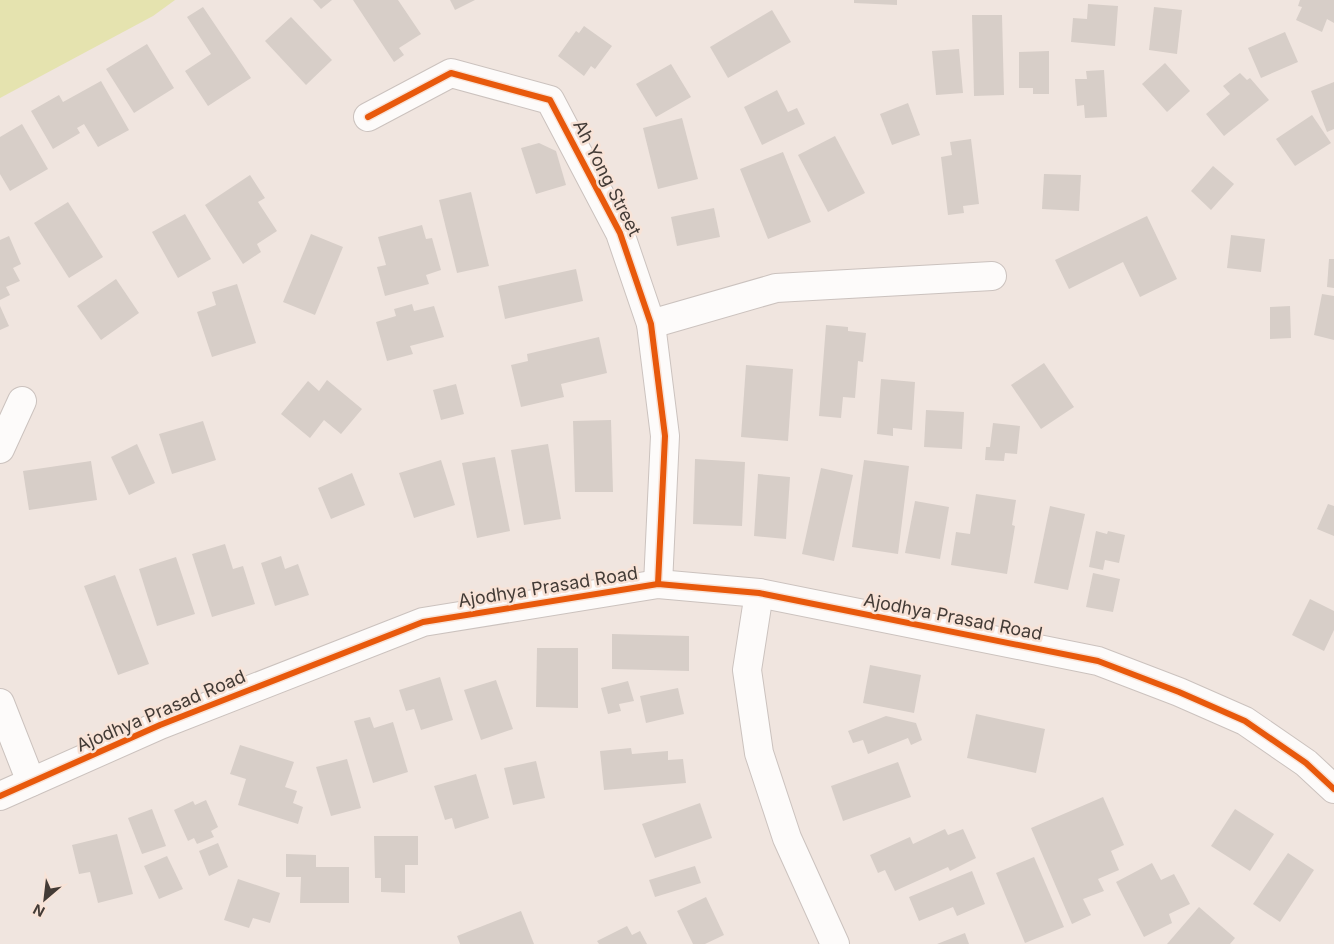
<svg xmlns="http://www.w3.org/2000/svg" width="1334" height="944" viewBox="0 0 1334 944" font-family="Inter,sans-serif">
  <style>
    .green { fill: #e5e3af }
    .building { fill: #d7cec8 }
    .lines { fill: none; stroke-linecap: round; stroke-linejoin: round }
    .minor-casing { stroke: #cbc2be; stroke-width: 30 }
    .minor { stroke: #fdfbfa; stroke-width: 28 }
    .cycleway-casing { stroke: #f8e3d7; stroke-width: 9 }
    .cycleway { stroke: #e8590c; stroke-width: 6 }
    .labels { text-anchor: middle; stroke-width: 5; stroke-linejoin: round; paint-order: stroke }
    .street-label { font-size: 18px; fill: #433b36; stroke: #f8e3d7 }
  </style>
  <rect width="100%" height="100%" fill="#f0e5df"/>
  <path class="green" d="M0,0h175l-22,16 -153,82z"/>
  <g class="building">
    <path d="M313,0h19l-11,9z"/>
    <path d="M353,0h45l23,34 -22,14 5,7 -10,7z"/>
    <path d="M450,0h25l-20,10z"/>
    <path d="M854,0h43v5l-43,-2z"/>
    <path d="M1300,0h34v23l-7,-4 -5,13 -26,-12 6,-13 -4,-1z"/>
    <path d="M1088,4l30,2 -3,40 -44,-4 2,-24 14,1z"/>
    <path d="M203,7l48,71 -43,28 -23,-35 26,-17 -24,-37z"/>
    <path d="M1154,7l28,3 -5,44 -28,-4z"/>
    <path d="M772,10l19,32 -63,36 -18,-31z"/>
    <path d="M972,15h30l2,80 -30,1z"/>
    <path d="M291,17l41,43 -26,25 -41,-44z"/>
    <path d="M584,26l28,20 -17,23 -4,-3 -7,10 -26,-20 18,-25 3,2z"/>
    <path d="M1285,32l13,30 -37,16 -13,-30z"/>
    <path d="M147,44l27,44 -40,25 -28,-44z"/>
    <path d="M959,49l4,44 -27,2 -4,-44z"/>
    <path d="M1049,51v43h-16v-6h-14v-36z"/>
    <path d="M1165,63l25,28 -23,21 -25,-28z"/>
    <path d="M671,64l20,33 -35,20 -20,-33z"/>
    <path d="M1104,70l3,47 -22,1 -1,-13 -7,1 -2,-27h12l-1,-8z"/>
    <path d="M1240,73l7,7 3,-2 19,22 -45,36 -18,-22 24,-20 -7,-8z"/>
    <path d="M101,81l28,49 -31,17 -14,-23 -7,4 3,5 -27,16 -22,-38 28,-16 4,7z"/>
    <path d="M1334,82v47l-7,3 -16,-41z"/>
    <path d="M777,90l11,22 9,-4 8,16 -43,21 -18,-38z"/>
    <path d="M908,103l12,32 -28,10 -12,-31z"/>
    <path d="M1312,115l19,28 -36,23 -19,-27z"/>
    <path d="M682,118l16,61 -40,10 -15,-61z"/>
    <path d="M22,124l26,45 -38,22 -10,-17v-37z"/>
    <path d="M835,136l30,57 -37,19 -30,-57z"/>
    <path d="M971,139l8,65 -16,2 1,7 -16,2 -7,-58 11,-2 -2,-13z"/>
    <path d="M539,143l17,8 10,34 -30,9 -15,-46z"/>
    <path d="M783,152l28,70 -43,17 -28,-70z"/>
    <path d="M1213,166l21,18 -23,26 -20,-19z"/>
    <path d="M1044,174l37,1 -2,36 -37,-2z"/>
    <path d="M250,175l15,23 -7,4 19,29 -20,13 4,8 -18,12 -38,-59z"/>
    <path d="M471,192l18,74 -32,7 -18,-73z"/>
    <path d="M68,202l35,55 -34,21 -35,-55z"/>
    <path d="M714,208l6,29 -43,9 -6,-29z"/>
    <path d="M185,214l26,45 -33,19 -26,-46z"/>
    <path d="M1147,216l30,63 -37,18 -17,-35 -54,27 -14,-29z"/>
    <path d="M422,225l4,14 6,-1 9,32 -15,5 3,9 -44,12 -8,-29 9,-2 -8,-28z"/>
    <path d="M311,234l32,13 -28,68 -32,-13z"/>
    <path d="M1231,235l34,4 -4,33 -34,-4z"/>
    <path d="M9,236l12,28 -8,4 7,13 -14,6 4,8 -10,5v-60z"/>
    <path d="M1329,259h5v29l-7,-1z"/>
    <path d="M576,269l7,32 -78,18 -7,-33z"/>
    <path d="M116,279l23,34 -38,27 -24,-34z"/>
    <path d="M237,284l19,59 -44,14 -15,-45 19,-7 -4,-13z"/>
    <path d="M1322,294l12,2v44l-20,-5z"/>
    <path d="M412,304l2,7 20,-5 10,31 -34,9 3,8 -26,7 -11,-39 20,-6 -2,-7z"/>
    <path d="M0,306l9,20 -9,4z"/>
    <path d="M1290,306l1,32 -21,1v-32z"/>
    <path d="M826,325l22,2v4l18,2 -3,29 -5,-1 -3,37 -12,-1 -2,21 -22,-2z"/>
    <path d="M599,337l8,36 -46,11 3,13 -43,10 -10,-42 17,-4 -1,-7z"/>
    <path d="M1044,363l30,44 -33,22 -30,-44z"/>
    <path d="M746,365l47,4 -5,72 -47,-4z"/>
    <path d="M881,379l34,3 -3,48 -19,-2v8l-16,-2z"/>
    <path d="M327,380l35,29 -21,25 -17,-14 -14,18 -29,-24 27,-33 11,10z"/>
    <path d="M456,384l8,30 -23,6 -8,-30z"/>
    <path d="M926,410l38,2 -2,37 -38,-2z"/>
    <path d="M611,420l2,72h-38l-2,-71z"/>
    <path d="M203,421l13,39 -44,14 -13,-40z"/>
    <path d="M993,423l27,3 -3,28 -12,-1 -1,8 -19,-1 1,-13h4z"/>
    <path d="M137,444l18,39 -26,12 -18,-38z"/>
    <path d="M548,444l13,75 -37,6 -13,-75z"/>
    <path d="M495,457l15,74 -33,7 -15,-75z"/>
    <path d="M695,459l50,3 -3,64 -49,-2z"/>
    <path d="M441,460l14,45 -41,13 -15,-45z"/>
    <path d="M864,460l45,6 -11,88 -46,-7z"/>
    <path d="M91,461l6,39 -68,10 -6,-39z"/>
    <path d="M821,468l32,7 -19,86 -32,-7z"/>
    <path d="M352,473l13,32 -34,14 -13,-31z"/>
    <path d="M758,474l32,3 -4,62 -32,-3z"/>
    <path d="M976,494l40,6 -4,25 3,1 -8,48 -56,-9 5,-33 14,2z"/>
    <path d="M915,501l34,6 -9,52 -35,-6z"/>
    <path d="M1328,504l6,2v30l-17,-7z"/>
    <path d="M1050,506l35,8 -17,76 -34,-7z"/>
    <path d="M1096,531l11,3 1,-3 17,4 -6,28 -14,-3 -2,10 -14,-3z"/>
    <path d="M225,544l8,25 10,-3 12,38 -43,13 -20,-63z"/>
    <path d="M281,556l4,13 13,-5 11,31 -34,11 -14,-43z"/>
    <path d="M176,557l19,57 -38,12 -18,-57z"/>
    <path d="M1093,573l27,6 -7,33 -27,-5z"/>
    <path d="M115,575l34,89 -31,11 -34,-89z"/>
    <path d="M1310,599l24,12v19l-10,21 -32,-16z"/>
    <path d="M612,634l77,2v35l-77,-2z"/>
    <path d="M537,648h41v60l-42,-1z"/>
    <path d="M870,665l51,10 -7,38 -51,-10z"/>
    <path d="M440,677l13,43 -32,10 -7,-21 -8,2 -7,-21z"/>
    <path d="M496,680l17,49 -32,11 -17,-50z"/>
    <path d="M628,681l6,20 -15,3 2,7 -13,3 -7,-26z"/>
    <path d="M678,688l6,26 -38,9 -6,-27z"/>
    <path d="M976,714l69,15 -9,44 -69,-15z"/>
    <path d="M886,716l30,7 6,17 -11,5 -3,-7 -40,16 -5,-14 -10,3 -5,-12z"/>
    <path d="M370,717l4,11 19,-6 15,50 -35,11 -19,-62z"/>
    <path d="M240,745l54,17 -9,25 12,4 -4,12 10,4 -5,17 -60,-19 8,-26 -16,-5z"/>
    <path d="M631,748l1,6 36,-3v9l15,-1 3,24 -82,7 -4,-39z"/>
    <path d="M347,759l14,49 -30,8 -15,-49z"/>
    <path d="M536,761l9,37 -32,7 -9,-37z"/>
    <path d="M898,762l13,35 -68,24 -12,-35z"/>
    <path d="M476,774l13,44 -34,11 -3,-11 -7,2 -11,-34z"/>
    <path d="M1103,797l21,48 -13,6 8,19 -21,9 6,12 -21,8 8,16 -19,9 -41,-96z"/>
    <path d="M206,800l12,27 -7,4 3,6 -17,7 -3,-6 -6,3 -14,-31 19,-9 2,4z"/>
    <path d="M700,803l12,35 -57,20 -13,-34z"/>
    <path d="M152,809l14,37 -24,8 -14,-36z"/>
    <path d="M1235,809l39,25 -24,37 -39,-25z"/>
    <path d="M945,829l3,6 15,-6 13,29 -26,13 -2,-4 -53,24 -10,-21 -7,3 -8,-18 40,-18 3,7z"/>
    <path d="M117,834l16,60 -35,9 -8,-31 -11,2 -7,-29z"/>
    <path d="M374,836h44v29h-13v28l-24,-1v-14h-6z"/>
    <path d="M218,843l10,24 -19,9 -10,-25z"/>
    <path d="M1288,853l26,17 -34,52 -27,-18z"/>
    <path d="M286,854l30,1v12h33v36h-49l1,-26h-15z"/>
    <path d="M167,856l16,33 -24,10 -15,-33z"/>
    <path d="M1034,857l30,70 -39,16 -29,-70z"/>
    <path d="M1152,863l9,17 13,-6 16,30 -21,10 3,9 -28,14 -28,-55z"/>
    <path d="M695,866l6,17 -46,14 -6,-17z"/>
    <path d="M972,871l13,33 -28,12 -4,-9 -34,14 -10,-24z"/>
    <path d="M238,879l42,14 -10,30 -17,-5 -4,10 -25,-8z"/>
    <path d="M706,897l18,38 -19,9h-12l-16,-33z"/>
    <path d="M1199,907l36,31 -5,6h-63z"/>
    <path d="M521,911l13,33h-74l-3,-8z"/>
    <path d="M627,926l5,9 8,-4 7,13h-48l-2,-3z"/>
    <path d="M965,933l4,11h-32z"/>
  </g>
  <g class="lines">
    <g class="minor-casing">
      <g id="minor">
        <path d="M368,117l83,-44 99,27 70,133 31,91 14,112 -7,148"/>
        <path d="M651,324l125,-36 216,-12"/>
        <path d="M0,449l22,-48"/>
        <path d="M759,593l-12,77 12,83 28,85 48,106"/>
        <path d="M0,703l31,79"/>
        <path d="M0,796l160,-71 263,-103 235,-38 101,9 339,68 81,31 66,29 61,42 28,26"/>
      </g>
    </g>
    <use href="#minor" class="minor"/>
    <g class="cycleway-casing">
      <g id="cycleway">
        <path d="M368,117l83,-44 99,27 70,133 31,91 14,112 -7,148"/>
        <path d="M0,796l160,-71 263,-103 235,-38 101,9 339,68 81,31 66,29 61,42 28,26"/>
      </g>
    </g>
    <use href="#cycleway" class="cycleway"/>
  </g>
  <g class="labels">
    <g class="street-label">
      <text transform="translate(607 178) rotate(63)" y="6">Ah Yong Street</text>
      <text transform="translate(548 587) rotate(-9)" y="6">Ajodhya Prasad Road</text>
      <text transform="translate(953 617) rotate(11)" y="6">Ajodhya Prasad Road</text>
      <text transform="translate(161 711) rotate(-23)" y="6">Ajodhya Prasad Road</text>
    </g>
  </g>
  <g transform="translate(45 899) rotate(208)" stroke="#f8e3d7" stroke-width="4" paint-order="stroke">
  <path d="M0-4L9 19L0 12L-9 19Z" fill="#433b36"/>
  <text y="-8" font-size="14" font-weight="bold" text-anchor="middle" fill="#433b36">N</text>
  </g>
</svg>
